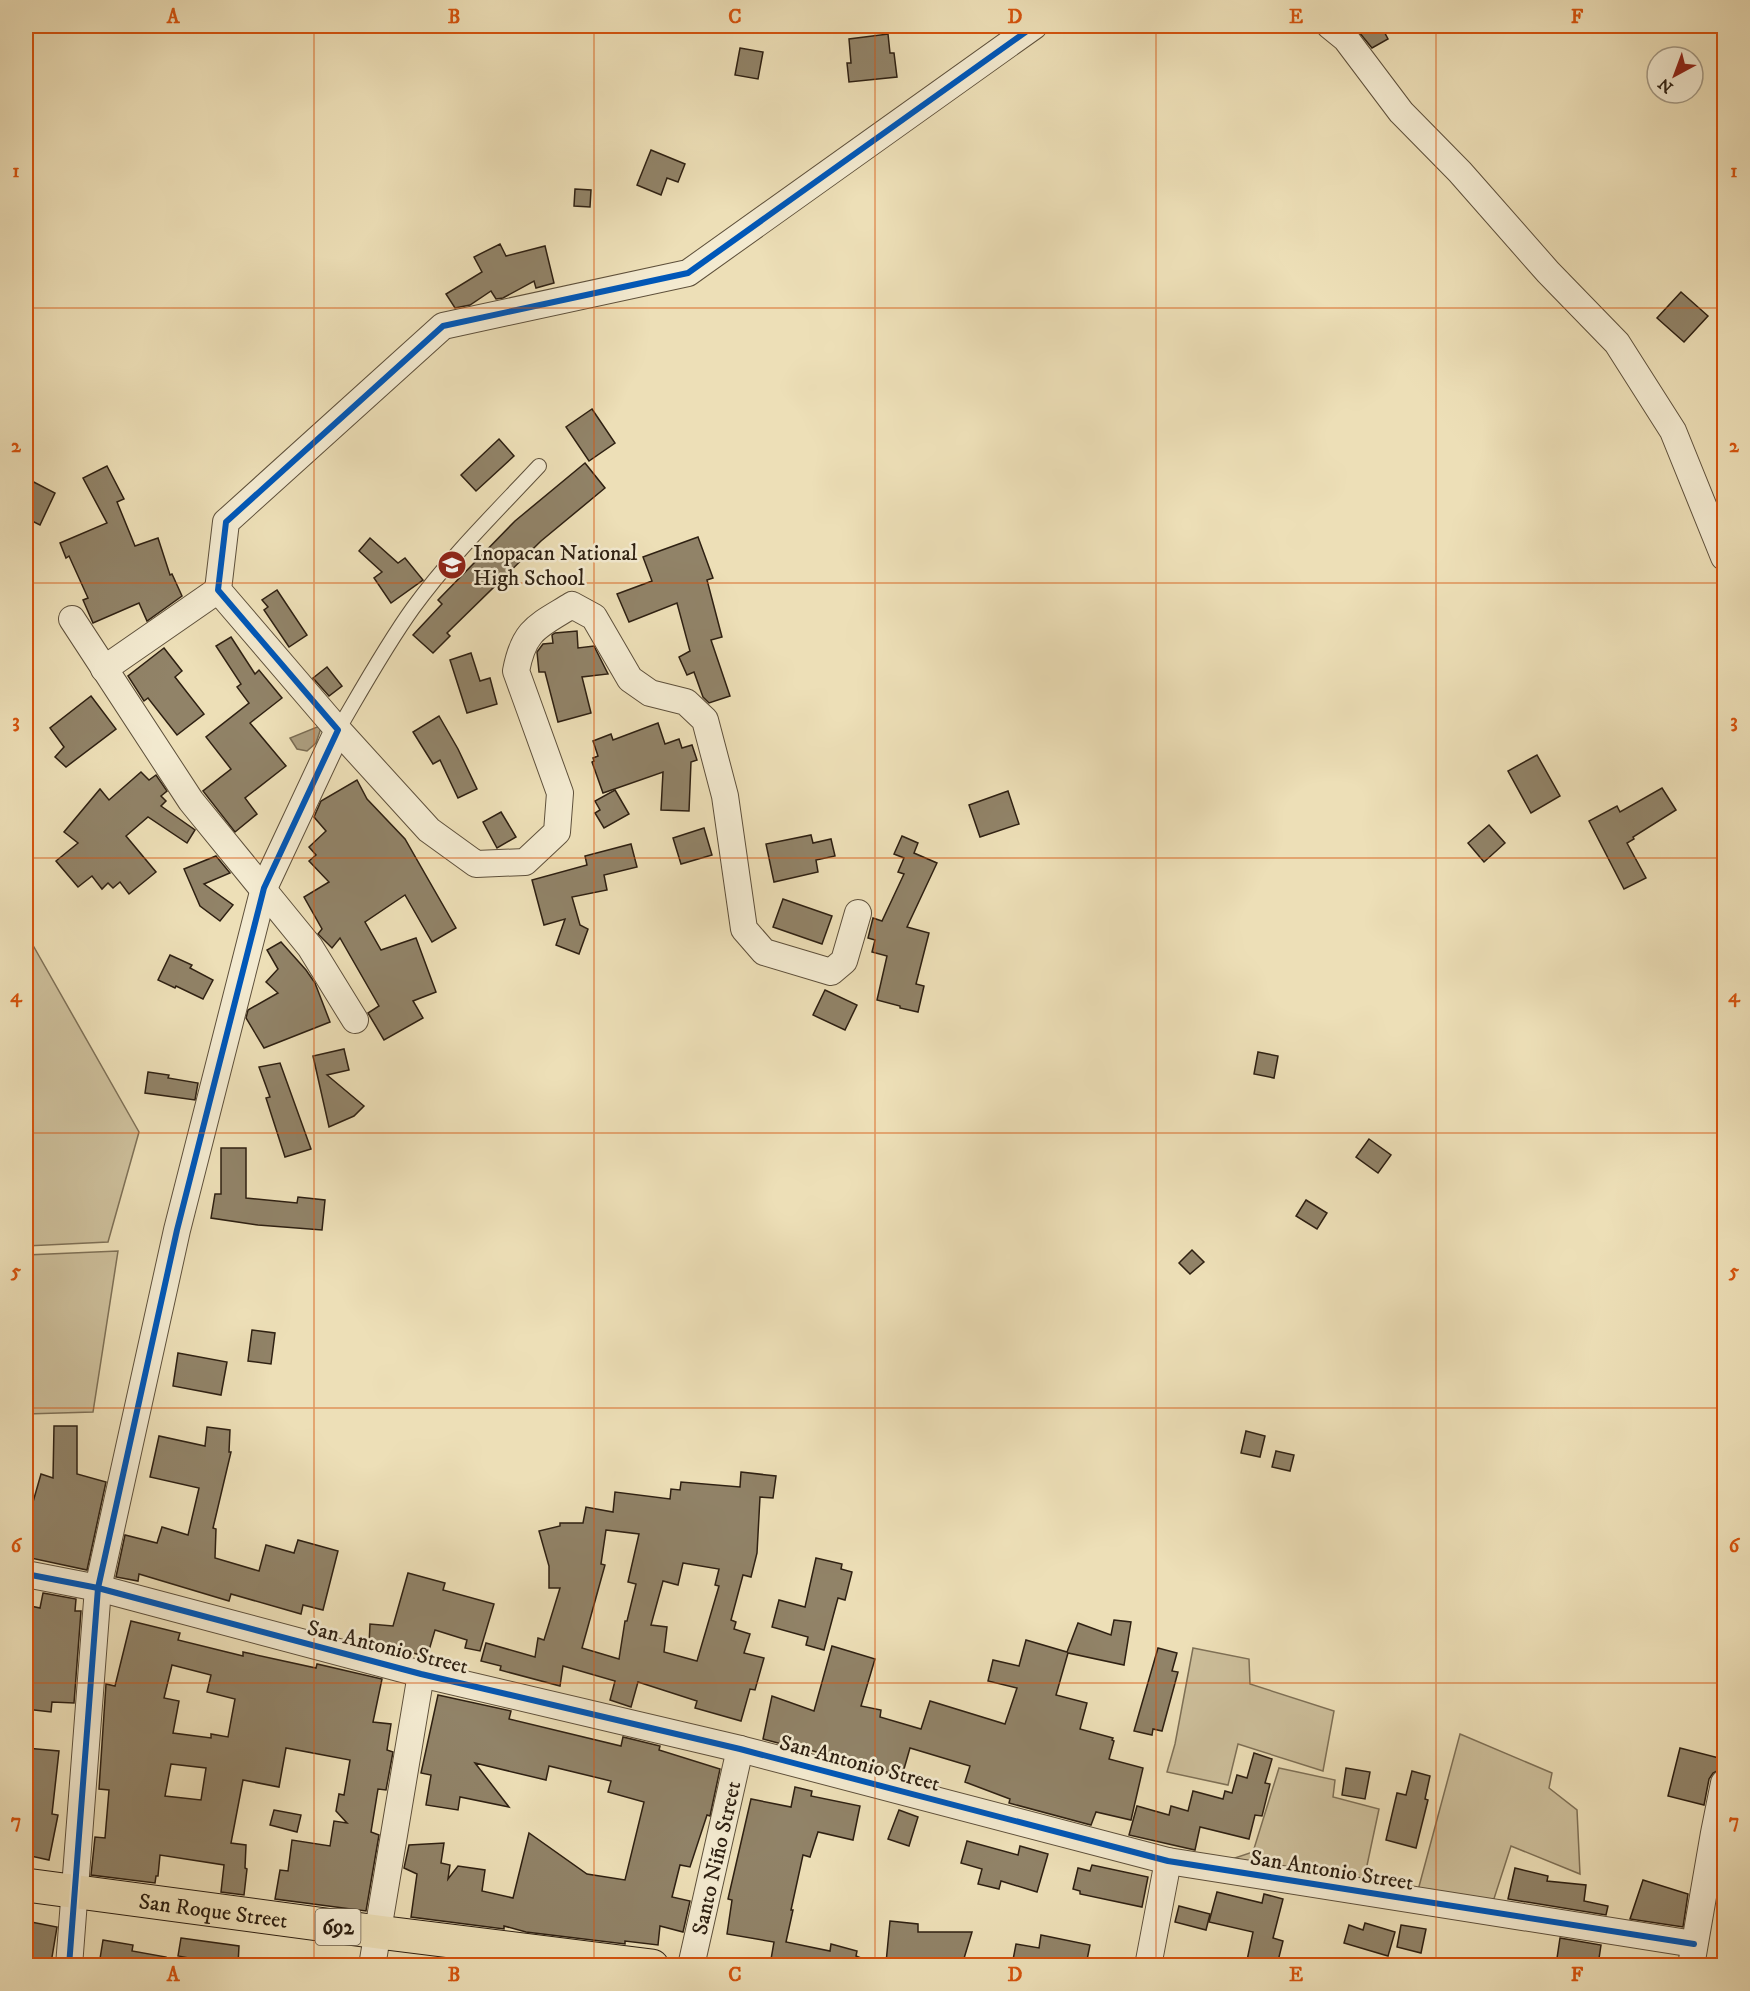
<svg xmlns="http://www.w3.org/2000/svg" width="1750" height="1991" viewBox="0 0 1750 1991" font-family="'IM FELL DW Pica',serif">
  <style>
    .green { fill: #cdbf9b; stroke: #7e7056; stroke-width: 1.5 }
    .water { fill: #ac9e7f; stroke: #7a6c53; stroke-width: 1.5 }
    .building { fill: #918368; stroke: #2e2012; stroke-width: 1.5; fill-rule: evenodd }
    .lines { fill: none; stroke-linecap: round; stroke-linejoin: round }
    .lane-casing { stroke: #5e503b; stroke-width: 16 }
    .street-casing { stroke: #5e503b; stroke-width: 28 }
    .primary-casing { stroke: #2e2012; stroke-width: 35 }
    .lane { stroke: #f3ead0; stroke-width: 14 }
    .street { stroke: #f3ead0; stroke-width: 26 }
    .primary { stroke: #eddfb7; stroke-width: 33 }
    .cycleway-casing { stroke: #f3ead0; stroke-width: 10 }
    .cycleway { stroke: #0057b8; stroke-width: 6 }
    .grid { fill: none; stroke: #d5530d; stroke-width: 1.5; stroke-opacity: 0.55 }
    .labels { text-anchor: middle; stroke-width: 5; stroke-linejoin: round; paint-order: stroke }
    .shield { fill: #f3ead0; stroke: #695d4b; stroke-width: 1.5 }
    .shield-label { font-size: 21px; font-weight: bold; fill: #2e2012 }
    .poi-label { font-size: 22px; fill: #2e2012; stroke: #f3ead0; text-anchor: start }
    .street-label { font-size: 22px; fill: #2e2012; stroke: #f3ead0 }
    .neatline { fill: none; stroke: #d5530d; stroke-width: 2 }
    .grid-label { font-size: 20px; text-anchor: middle; font-weight: bold; fill: #d5530d }
  </style>
  <rect width="100%" height="100%" fill="#eddfb7"/>
  <filter id="stains"><feTurbulence type="fractalNoise" baseFrequency=".00333" numOctaves="4"/><feColorMatrix values="0 0 0 0 .2 0 0 0 0 .09 0 0 0 0 .02 0 0 0 .5 -.17"/></filter>
  <radialGradient id="worn" r=".72"><stop offset=".6" stop-color="#630" stop-opacity="0"/><stop offset="1" stop-color="#630" stop-opacity=".3"/></radialGradient>
  <g class="green">
    <path d="M26,933l113,199 -31,110 -82,4z"/>
    <path d="M118,1251l-25,161 -67,2v-159z"/>
    <path d="M1193,1648l56,11 1,25 84,27 -11,60 -85,-27 -10,41 -61,-13 8,-28z"/>
    <path d="M1460,1734l92,39 -3,15 28,22 3,64 -69,-28 -20,62 -74,-14z"/>
    <path d="M1279,1768l56,12 -2,17 46,12 -17,80 -142,-26 33,-11z"/>
  </g>
  <path class="water" d="M322,725l-6,18 -9,8 -10,-2 -7,-11z"/>
  <g class="building">
    <path d="M1354,26h27l7,13 -16,9z"/>
    <path d="M888,34l2,19h4l3,24 -48,5 -2,-19h4l-2,-24z"/>
    <path d="M740,48l23,4 -5,27 -23,-4z"/>
    <path d="M651,150l34,14 -7,18 -11,-4 -6,17 -24,-10z"/>
    <path d="M575,189l16,1 -1,17 -16,-1z"/>
    <path d="M500,244l6,12 39,-10 9,37 -18,5 -2,-7 -31,17 -7,1 -5,-8 -21,14 -15,3 -9,-14 36,-22 -8,-15z"/>
    <path d="M1681,292l27,24 -24,26 -27,-24z"/>
    <path d="M592,409l23,34 -26,18 -23,-34z"/>
    <path d="M499,439l15,17 -38,35 -15,-16z"/>
    <path d="M585,463l20,25 -64,53 -94,92 3,3 -17,17 -20,-18 29,-31 -4,-4 77,-79z"/>
    <path d="M107,466l17,33 -7,3 18,44 23,-8 12,37 2,-1 10,22 -35,25 -8,-18 -46,20 -10,-23 5,-2 -19,-42 -3,2 -6,-15 47,-20 -24,-45z"/>
    <path d="M26,478l29,15 -15,32 -14,-7z"/>
    <path d="M698,537l15,41 -6,2 15,57 -11,3 19,56 -21,7 -6,-6 -9,-25 -7,3 -8,-18 11,-6 -13,-48 -48,19 -12,-28 35,-13 -9,-24z"/>
    <path d="M370,538l28,25 7,-5 18,22 -32,23 -17,-25 8,-6 -23,-21z"/>
    <path d="M277,590l30,45 -18,12 -25,-37 4,-3 -6,-7z"/>
    <path d="M577,631l1,17 16,-2 14,28 -26,3 9,36 -33,9 -13,-50h-6l-2,-20 6,-8 10,-1 -1,-8 3,-2z"/>
    <path d="M231,637l24,37 4,-4 23,28 -32,25 36,43 -41,32 12,16 -22,18 -32,-41 28,-22 -25,-32 43,-34 -12,-16 4,-3 -25,-38z"/>
    <path d="M164,648l18,23 -7,6 29,37 -27,21 -29,-37 -4,3 -16,-25z"/>
    <path d="M471,653l9,28 10,-3 7,26 -30,9 -17,-53z"/>
    <path d="M327,667l15,19 -13,10 -16,-18z"/>
    <path d="M91,696l25,33 -50,38 -11,-10 9,-10 -14,-19z"/>
    <path d="M439,716l19,33 19,40 -19,9 -18,-38 -7,4 -20,-32z"/>
    <path d="M658,723l7,21 14,-5 3,9 10,-3 5,15 -6,2 -2,49 -28,-1 2,-38 -60,21 -11,-31 2,-1 -1,-3 5,-2 -5,-15 18,-7 2,6z"/>
    <path d="M1537,755l23,41 -29,17 -23,-42z"/>
    <path d="M141,772l8,8 7,-5 11,16 -6,5 5,5 -5,5 34,24 -8,13 -39,-26 -22,19 30,36 -27,22 -9,-12 -7,6 -5,-5 -6,6 -10,-13 -14,11 -22,-26 22,-18 -14,-11 36,-43 9,11z"/>
    <path d="M357,780l10,19 38,40 51,89 -24,14 -27,-47 -40,27 16,28 35,-12 20,54 -23,9 10,17 -39,22 -16,-27 11,-7 -39,-68 -8,10 -14,-14 4,-5 -18,-32 25,-15 -20,-21 7,-6 -7,-8 17,-16 -12,-14 7,-16z"/>
    <path d="M1662,788l14,22 -43,27 1,2 -7,4 19,35 -22,11 -35,-68 28,-15 3,6z"/>
    <path d="M615,790l14,24 -25,14 -9,-15 5,-3 -5,-9z"/>
    <path d="M1008,791l11,33 -39,13 -11,-32z"/>
    <path d="M501,812l15,25 -19,11 -14,-26z"/>
    <path d="M1489,825l16,18 -21,19 -16,-19z"/>
    <path d="M704,828l8,27 -31,9 -8,-26z"/>
    <path d="M811,835l2,8 18,-4 4,17 -19,4 2,12 -44,10 -8,-38z"/>
    <path d="M902,836l16,7 -4,10 23,10 -30,64 22,6 -13,51 8,2 -6,26 -18,-4v-2l-23,-6 10,-44 -15,-4 3,-12 -7,-2 5,-20 9,3 22,-47 -6,-2 6,-14 -10,-4z"/>
    <path d="M631,844l6,23 -33,8 3,15 -35,7 8,28 8,4 -9,25 -23,-9 9,-26 -21,6 -12,-45 55,-15 -2,-9z"/>
    <path d="M216,856l14,17 -26,11 29,21 -13,16 -20,-15 -16,-37z"/>
    <path d="M783,899l49,17 -10,28 -49,-17z"/>
    <path d="M281,942l25,28 9,13 15,39 -66,26 -18,-30 2,-8 30,-17 -12,-11 12,-13 -11,-19z"/>
    <path d="M170,955l22,10 -2,3 23,12 -10,19 -27,-13 -1,2 -17,-8z"/>
    <path d="M825,990l32,15 -12,25 -32,-15z"/>
    <path d="M344,1049l5,21 -22,5 37,31 -10,10 -25,11 -16,-71z"/>
    <path d="M1258,1052l20,4 -4,22 -20,-4z"/>
    <path d="M280,1063l31,86 -26,8 -19,-59 4,-1 -11,-30z"/>
    <path d="M148,1072l21,3 -1,3 30,5 -3,17 -50,-7z"/>
    <path d="M1369,1139l22,16 -13,18 -22,-16z"/>
    <path d="M221,1148h25v50l51,5 1,-6 27,3 -3,30 -64,-5 -47,-7 4,-24h6z"/>
    <path d="M1306,1200l21,13 -10,16 -21,-13z"/>
    <path d="M1192,1250l12,12 -14,12 -11,-11z"/>
    <path d="M252,1330l23,3 -4,31 -23,-3z"/>
    <path d="M178,1353l49,9 -6,33 -48,-9z"/>
    <path d="M54,1426h23v48l29,8 -19,88 -61,-13v-57l7,2 8,-28 12,4z"/>
    <path d="M207,1427l23,3 -1,22h2l-18,76 3,1 -1,29 44,13 7,-26 28,8 4,-13 40,11 -15,59 -20,-5 -2,9 -70,-20 -2,7 -90,-27 -1,7 -22,-4 9,-42 32,8 5,-16 26,8 11,-47 -49,-11 9,-41 46,10z"/>
    <path d="M1246,1431l19,5 -5,21 -19,-4z"/>
    <path d="M1276,1451l18,4 -4,16 -18,-4z"/>
    <path d="M741,1472l35,4 -3,22 -13,-1 -3,56 -6,24 -8,-2 -12,45 5,2 -2,7 16,5 -6,19 20,5 -9,32 -5,-1 -9,32 -46,-13 2,-7 -59,-19 -7,25 -21,-7 5,-19 -52,-15 -3,20 -60,-16 1,-4 -20,-5 5,-18 49,14 3,-19 6,2 16,-52h-11v-22l-10,-35 21,-5v-3h23l3,-16 27,5 2,-20 55,7 1,-10 9,1 1,-8 59,5zM606,1530l33,4 -11,48 8,2 -9,37h-2l-6,38 -37,-11 23,-83 -4,-1zM683,1563l36,6 -4,16 4,1 -22,75 -33,-9 3,-25 -16,-2 12,-44 15,4z"/>
    <path d="M816,1558l26,6 -1,5 11,3 -7,28 -7,-2 -14,52 -18,-5 2,-8 -36,-10 7,-27 26,7z"/>
    <path d="M408,1573l37,10 -2,7 51,14 -14,47 -15,-3 2,-8 -32,-10 -8,27 -31,-9 -1,4 -26,-7 1,-21 23,2z"/>
    <path d="M43,1593l33,6 -1,12h6l-7,92 -22,-1 -1,10 -25,-3v-48l3,-18 -3,-1v-37l14,3z"/>
    <path d="M1114,1620l17,2 -7,43 -56,-12 -12,42 31,8 -7,26 33,9 -1,2 2,1 -5,18 34,9 -12,52 -35,-8 -5,13 -82,-22 1,-4 -45,-17 5,-16 -60,-18 -8,28 -47,-12v-3l-35,-9v1l-27,-8v2l-30,-8 9,-43 42,15 18,-65 43,13 -14,47 20,4 -1,7 41,12 9,-28 75,23 12,-36 -29,-7 5,-21 26,6 7,-26 41,12 11,-29 33,12z"/>
    <path d="M131,1621l49,12 -2,7 65,16v-4l73,16 1,-4 65,15 -9,43 18,2 -4,26 6,2 -7,38 -8,-1 -7,43 8,3 -13,76 -91,-12 5,-29 8,1 4,-31 38,6 4,-25 13,2 -11,-12 3,-17 5,1 6,-35 -64,-12 -7,39 -36,-7 -12,63 15,2 -1,23 2,1 -3,26 -23,-3 3,-27 -64,-10 -2,21h-2l-1,7 -64,-8 4,-38 10,1 4,-48 -10,-1 7,-105 9,2zM172,1665l39,10 -4,17 28,7 -7,38 -17,-3v4l-38,-5 6,-32 -15,-3zM171,1764l35,4 -5,32 -36,-4z"/>
    <path d="M1158,1648l19,5 -5,18 6,1 -16,59 -9,-2 -1,6 -18,-4z"/>
    <path d="M438,1695l73,16 -2,8 112,27 2,-9 37,9 -1,4 61,19 -10,47 -3,-1 -17,52 -10,-2 -8,32 18,4 -7,31 -23,-6 -2,19 -33,-4v3l-99,-12 -22,-6v3l-93,-12 6,-43 -13,-6 5,-23 35,-2 -3,20 9,2 -2,14 10,-13 27,4 -3,21 31,7 16,-65 58,41 38,6 19,-78 -36,-10 3,-11 -62,-15 -3,14 -71,-17 34,44 -49,-10 -2,13 -32,-5 5,-30 -10,-2z"/>
    <path d="M26,1748l33,3 -7,63 6,1 -9,45 -23,-5z"/>
    <path d="M1680,1748l43,11 -2,10 -8,4 -4,6 -5,26 -36,-9z"/>
    <path d="M1254,1753l18,6 -7,24 5,1 -8,32 -7,-1 -6,24 -49,-12 -5,23 -66,-15 8,-29 32,9 2,-9 17,5 5,-20 30,8 2,-8 7,2 5,-18 10,3z"/>
    <path d="M1346,1768l24,4 -5,27 -23,-4z"/>
    <path d="M1412,1771l18,5 -5,23 3,1 -12,48 -30,-8 11,-47 9,2z"/>
    <path d="M795,1787l17,4 -1,5 49,10 -7,34 -35,-8 -8,25 -7,-2 -12,55h2l-7,32 44,9 1,-7 26,7 -1,5 5,2v7h-91l4,-23 -47,-8 5,-34 -4,-1 23,-100 40,8z"/>
    <path d="M274,1810l27,5 -4,17 -27,-7z"/>
    <path d="M899,1810l19,7 -9,29 -21,-7z"/>
    <path d="M967,1841l51,14 2,-9 28,8 -11,38 -36,-11 -2,8 -21,-5 4,-15 -21,-6z"/>
    <path d="M1092,1865l56,12 -6,30 -62,-13v-3l-7,-2 5,-21 12,3z"/>
    <path d="M1515,1868l33,8 -1,5 39,4 -2,16 24,5 -2,9 -98,-16z"/>
    <path d="M1643,1880l45,14 -5,33 -53,-8z"/>
    <path d="M1217,1892l45,11 2,-9 19,5 -10,39 10,3 -6,24h-31l7,-33 -44,-10z"/>
    <path d="M1179,1906l31,8 -4,16 -31,-8z"/>
    <path d="M26,1921l31,6 -6,36 -25,-5z"/>
    <path d="M890,1921l28,3v8h54l-10,33h-49l-27,-2z"/>
    <path d="M1365,1923l30,9 -7,24 -44,-13 5,-18 14,5z"/>
    <path d="M1401,1925l25,4 -5,24 -24,-6z"/>
    <path d="M1041,1935l49,10 -4,20h-74l4,-21 23,4z"/>
    <path d="M181,1938l58,8 -1,19h-22v-2l-38,-7z"/>
    <path d="M1560,1938l41,7 -3,20h-42z"/>
    <path d="M103,1940l30,5 -1,6 34,6 -1,8h-66z"/>
  </g>
  <g class="lines">
    <g class="lane-casing">
      <path id="lane" d="M338,730c24,-41 47,-83 75,-122 37,-51 83,-96 126,-142"/>
    </g>
    <g class="street-casing">
      <g id="street">
        <path d="M1330,26l16,13 55,73 59,60 88,100 69,71 56,88 51,126"/>
        <path d="M72,619l119,182 119,146 45,73"/>
        <path d="M104,669l114,-79"/>
        <path d="M338,730l91,100 47,34 49,-2 32,-30 3,-39 -44,-122c8,-42 22,-45 56,-66l22,12 36,62 20,14 36,9 19,18 20,76 19,133 20,23 67,20 13,-11 14,-48"/>
        <path d="M26,1574l72,14 323,86 319,75 428,112 526,83"/>
        <path d="M69,1966l29,-378 79,-358 87,-342 74,-158 -120,-140 8,-68 217,-196 245,-53 346,-247"/>
        <path d="M372,1966l49,-292"/>
        <path id="s1" d="M691,1966l49,-217"/>
        <path d="M1148,1966l20,-105"/>
        <path d="M1691,1966l23,-133 10,-50"/>
      </g>
    </g>
    <g class="primary-casing">
      <g id="primary">
        <path id="s2" d="M26,1885l352,47 274,34"/>
      </g>
    </g>
    <use href="#lane" class="lane"/>
    <use href="#street" class="street"/>
    <use href="#primary" class="primary"/>
    <g class="cycleway-casing">
      <g id="cycleway">
        <path d="M26,1574l72,14 323,86 319,75 428,112 526,83"/>
        <path d="M69,1966l29,-378 79,-358 87,-342 74,-158 -120,-140 8,-68 217,-196 245,-53 346,-247"/>
      </g>
    </g>
    <use href="#cycleway" class="cycleway"/>
  </g>
  <path class="grid" d="M314,26v1940M594,26v1940M875,26v1940M1156,26v1940M1436,26v1940M26,308h1698M26,583h1698M26,858h1698M26,1133h1698M26,1408h1698M26,1683h1698"/>
  <defs>
    <g id="school-disc" transform="scale(1.5)"><circle r="9.5" fill="#8f2418" stroke="#f3ead0"/><path d="M0-5L7-2L0 1L-7-2ZM-4 1L0 2.5L4 1V4Q0 6-4 4Z" fill="#fff"/></g>
  </defs>
  <g fill-rule="evenodd">
    <use href="#school-disc" x="452" y="565"/>
  </g>
  <g class="labels">
    <rect class="shield" x="315.5" y="1909" width="45" height="36" rx="4.5"/>
    <g class="shield-label">
      <text x="338" y="1934">692</text>
    </g>
    <g class="poi-label">
      <text x="473" y="560">Inopacan National<tspan x="473" dy="25">High School</tspan></text>
    </g>
    <g class="street-label">
      <text transform="translate(388 1646) rotate(14)" y="8">San Antonio Street</text>
      <text transform="translate(860 1762) rotate(15)" y="8">San Antonio Street</text>
      <text dy="8" stroke="none"><textPath href="#s1" startOffset="111">Santo Niño Street</textPath></text>
      <text transform="translate(1332 1869) rotate(9)" y="8">San Antonio Street</text>
      <text dy="8" stroke="none"><textPath href="#s2" startOffset="189">San Roque Street</textPath></text>
    </g>
  </g>
  <rect width="1750" height="1991" fill="none" stroke="#eddfb7" stroke-width="66"/>
  <g transform="translate(1675 75) rotate(221)"><circle r="28" fill="#f3ead0" stroke="#a49984" stroke-width="1.5"/>
  <path d="M0-4.5L10 22L0 15L-10 22Z" fill="#8f2418"/>
  <text y="-9" font-size="16" font-weight="bold" text-anchor="middle" fill="#2e2012">N</text>
  </g>
  <rect x="33" y="33" width="1684" height="1925" class="neatline"/>
  <g class="grid-label">
    <text x="173" y="23">A</text>
    <text x="454" y="23">B</text>
    <text x="735" y="23">C</text>
    <text x="1015" y="23">D</text>
    <text x="1296" y="23">E</text>
    <text x="1577" y="23">F</text>
    <text x="16" y="177">1</text>
    <text x="1734" y="177">1</text>
    <text x="16" y="452">2</text>
    <text x="1734" y="452">2</text>
    <text x="16" y="727">3</text>
    <text x="1734" y="727">3</text>
    <text x="16" y="1002">4</text>
    <text x="1734" y="1002">4</text>
    <text x="16" y="1277">5</text>
    <text x="1734" y="1277">5</text>
    <text x="16" y="1552">6</text>
    <text x="1734" y="1552">6</text>
    <text x="16" y="1827">7</text>
    <text x="1734" y="1827">7</text>
    <text x="173" y="1981">A</text>
    <text x="454" y="1981">B</text>
    <text x="735" y="1981">C</text>
    <text x="1015" y="1981">D</text>
    <text x="1296" y="1981">E</text>
    <text x="1577" y="1981">F</text>
  </g>
  <rect width="100%" height="100%" filter="url(#stains)"/>
  <rect width="100%" height="100%" fill="url(#worn)"/>
</svg>
